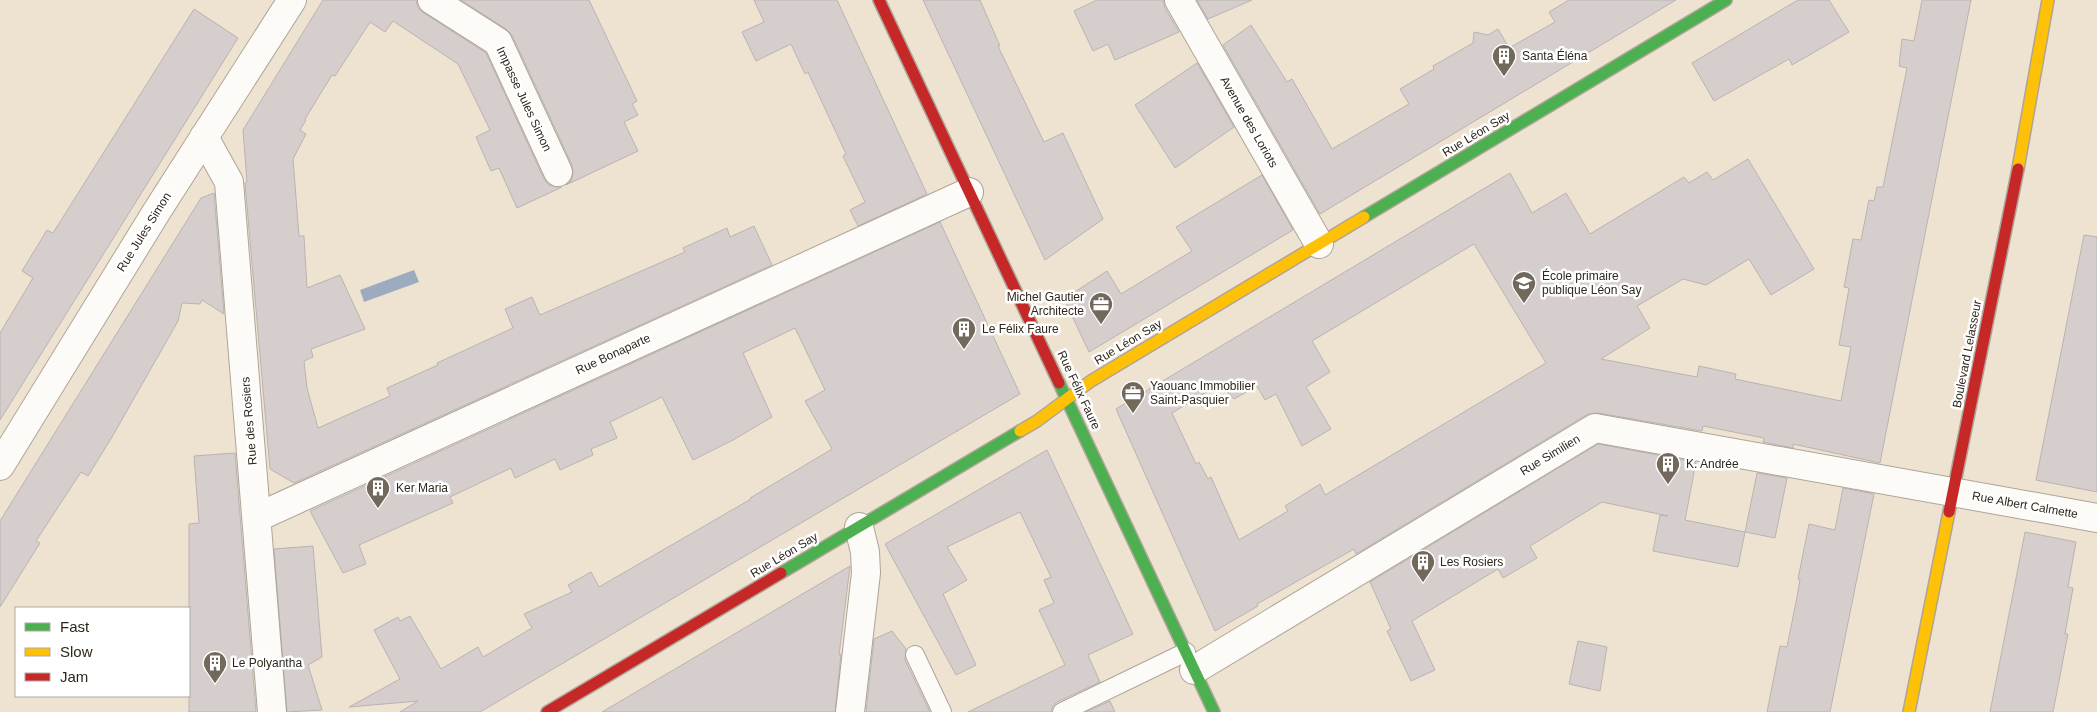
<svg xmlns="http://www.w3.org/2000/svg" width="2097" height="712" viewBox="0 0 2097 712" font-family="Helvetica,sans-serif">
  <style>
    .water { fill: #9cabc0 }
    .building { fill: #d5cecd; stroke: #bab3b2; fill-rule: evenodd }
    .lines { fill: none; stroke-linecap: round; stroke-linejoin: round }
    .lane-casing { stroke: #aea598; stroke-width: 20 }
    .street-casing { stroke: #aea598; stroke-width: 30 }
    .fast-casing { stroke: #aea598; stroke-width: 14 }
    .slow-casing { stroke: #aea598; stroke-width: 14 }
    .jam-casing { stroke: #aea598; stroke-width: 14 }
    .lane { stroke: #fcfbf8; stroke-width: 18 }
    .street { stroke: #fcfbf8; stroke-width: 28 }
    .fast { stroke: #4caf50; stroke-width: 11 }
    .slow { stroke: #ffc107; stroke-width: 11 }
    .jam { stroke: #c62828; stroke-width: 11 }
    .labels { text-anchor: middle; stroke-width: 5; stroke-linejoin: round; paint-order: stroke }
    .poi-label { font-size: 12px; fill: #2f271b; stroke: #fff; text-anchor: start }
    .street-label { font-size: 12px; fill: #2f271b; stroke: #fff }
  </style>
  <rect width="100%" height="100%" fill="#eee2d1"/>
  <path class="water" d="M414,270l5,12 -55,20 -4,-12z"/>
  <g class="building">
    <path d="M323,0h93l2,8 6,5 62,40 58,126 5,6 7,2h6l-45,21 -18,-40 -8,3 -15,-34 14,-7 -32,-66 -65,-43 -8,11 -15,-10 -35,54 -3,-1 -27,44 1,1 -6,10 6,4 -13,25 6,77h5l3,52 33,-13 25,54 -54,20 2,8 -9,4 3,27 11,40 72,-32 -3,-8 51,-23 -1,-2 76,-35 -8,-19 27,-12 8,18 145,-63 -2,-4 44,-20 3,9 24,-11 18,39 -478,218 -24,-14 -25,-286 2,-1 -4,-52z"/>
    <path d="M461,0h128l48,101 -5,3 6,11 -14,7 14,29 -72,34 5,-4 2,-7 -1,-9 -60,-130 -6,-6z"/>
    <path d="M754,0h83l90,194 -69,32 -8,-16 15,-8 -22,-46 3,-2 -38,-82 -3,2 -14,-30 -35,17 -14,-29 22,-10z"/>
    <path d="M923,0h57l20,46h-2l46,96 19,-9 40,86 -58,41z"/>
    <path d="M1097,0h66l2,8 14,24 -64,28 -7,-16 -15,7 -19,-40z"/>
    <path d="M1197,0h55l-44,19z"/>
    <path d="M1569,0h107l-356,214 -97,-169 28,-20 36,57 5,-3 40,70 77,-45 -9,-15 34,-20 -1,-3 40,-23 1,-11 14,3 10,-6 11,19 46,-26 -6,-10z"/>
    <path d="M1798,0h31l20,32 -57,33 -3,-6 -75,42 -22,-38z"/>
    <path d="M1922,0h49l-91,463 -87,-19v4l-30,-6 1,-4 -61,-12 -1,5 -104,-18 -10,1 -232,140 -2,-5 -97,55 1,2 -43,25 -99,-222 394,-236 22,40 34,-20 24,41 94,-57 5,6 18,-11 6,8 35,-21 66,110 -43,26 -22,-36 -43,26 -23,-6 -46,27 13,22 -49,31 96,18 2,-11 37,8 -1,5 106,22 10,-54 -12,-2 10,-57 -5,-1 9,-48 8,1 8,-40 5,1 3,-14h6l24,-119 -8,-2 3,-27 12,2zM1474,244l72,119 -221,132 -5,-11 -35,22 3,5 -49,29 -28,-63 -3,2 -9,-17 -3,2 -24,-51 48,-29 14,15 23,-13 8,14 11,-6 26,52 29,-17 -25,-42 24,-15 -18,-31z"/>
    <path d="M194,9l44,29 -238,382v-87l33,-55 -11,-7 25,-41 6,3z"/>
    <path d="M1197,63l37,64 -59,41 -40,-63z"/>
    <path d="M1262,175l31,55 -204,122 -25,-53 43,-28 14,23 71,-43 -16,-24z"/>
    <path d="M214,193l10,121 -22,-14 -2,4 -18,-1 -4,18 -66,116 -24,39 -7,-4 -45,69 4,2 -40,64v-86l201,-323z"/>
    <path d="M940,222l80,172 -540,318h-80l18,-11 -69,6 51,-28 -26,-49 24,-13 2,4 10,-5 31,53 37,-22 5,10 49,-29 -8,-14 48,-22 -4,-7 23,-13 8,15 152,-88 -1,-1 82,-49 -27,-48 20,-11 -30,-62 -52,25 29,64 -39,23 -40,20 -31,-63 -52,25 7,16 -26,11 2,6 -33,15 -5,-11 -40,19 -4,-10 -61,29 3,6 -94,42 7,19 -23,9 -33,-62z"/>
    <path d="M2084,235l13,2v255l-61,-12z"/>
    <path d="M1598,444l98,18 -11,58 60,12 -7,35 -85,-16 7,-36 8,1 -66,-14 -72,44 7,12 -34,20 -5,-9 -86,52 23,49 -24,11 -24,-50 4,-2 -21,-47z"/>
    <path d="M1047,450l86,184 -45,21 12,27 -43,20 -4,4 -2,6h-83l97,-47 -26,-55 15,-7 -10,-23 7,-3 -31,-65 -73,35 20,33 -24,14 33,71 -20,10 -71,-131z"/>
    <path d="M235,453l21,259h-67v-188l10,-1 -5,-67z"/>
    <path d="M1757,473l30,5 -12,60 -30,-6z"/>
    <path d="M1843,488l31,6 -44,218h-63l13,-66 7,1 10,-50 3,-18h-2l11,-55 26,6z"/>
    <path d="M2025,532l51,10 -8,45 5,1 -8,46h3l-15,78h-63z"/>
    <path d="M313,546l9,111 -14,8 14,45 -35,2 -13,-163z"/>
    <path d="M850,566l-11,89 2,-1 -6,58h-233z"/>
    <path d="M892,631l14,18 -1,11 25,52h-64l8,-73z"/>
    <path d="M1578,641l29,6 -7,44 -31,-7z"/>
    <path d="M1110,701l5,11h-29z"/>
  </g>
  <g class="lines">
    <g class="lane-casing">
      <g id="lane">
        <path d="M915,655l27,57"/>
        <path d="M1062,712l124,-60"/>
      </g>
    </g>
    <g class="street-casing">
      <g id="street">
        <path d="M432,0l66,42 60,130"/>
        <path d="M1179,0l140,244"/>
        <path d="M204,137l25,45 43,530"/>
        <path d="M0,466l157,-255 135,-211"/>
        <path d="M258,517l711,-325"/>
        <path d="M1194,670l401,-242 502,90"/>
        <path d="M850,712l16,-139 -1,-21 -6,-25"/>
      </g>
    </g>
    <g class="fast-casing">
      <g id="fast">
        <path d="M1364,217l362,-217"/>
        <path d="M1059,383l155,329"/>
        <path d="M781,573l239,-142"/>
      </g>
    </g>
    <g class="slow-casing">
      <g id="slow">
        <path d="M2018,169l30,-169"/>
        <path d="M1020,431l17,-10 54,-40 273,-164"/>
        <path d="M1909,712l40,-200"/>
      </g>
    </g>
    <g class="jam-casing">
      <g id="jam">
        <path d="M879,0l180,383"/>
        <path d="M1949,512l69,-343"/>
        <path d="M547,712l234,-139"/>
      </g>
    </g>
    <use href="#lane" class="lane"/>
    <use href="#street" class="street"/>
    <use href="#fast" class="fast"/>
    <use href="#slow" class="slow"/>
    <use href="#jam" class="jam"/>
  </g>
  <defs>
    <g id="building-pin" transform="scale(1.25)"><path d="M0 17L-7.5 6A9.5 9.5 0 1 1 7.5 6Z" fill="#72685b" stroke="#fff"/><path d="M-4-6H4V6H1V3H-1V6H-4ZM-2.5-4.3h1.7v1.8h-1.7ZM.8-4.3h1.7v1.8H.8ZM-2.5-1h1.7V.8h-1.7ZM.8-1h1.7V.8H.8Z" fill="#fff"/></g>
    <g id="school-pin" transform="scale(1.25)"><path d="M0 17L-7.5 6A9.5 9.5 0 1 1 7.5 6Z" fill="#72685b" stroke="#fff"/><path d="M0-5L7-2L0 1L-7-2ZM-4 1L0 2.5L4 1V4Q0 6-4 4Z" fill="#fff"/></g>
    <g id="office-pin" transform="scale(1.25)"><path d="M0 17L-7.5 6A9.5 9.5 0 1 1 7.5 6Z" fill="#72685b" stroke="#fff"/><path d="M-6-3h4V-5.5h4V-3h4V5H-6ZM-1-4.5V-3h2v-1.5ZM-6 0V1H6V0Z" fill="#fff"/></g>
  </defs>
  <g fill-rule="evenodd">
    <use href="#building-pin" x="1504" y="56"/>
    <use href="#school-pin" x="1524" y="283"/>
    <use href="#office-pin" x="1101" y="304"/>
    <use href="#building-pin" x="964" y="329"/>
    <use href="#office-pin" x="1133" y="393"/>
    <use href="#building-pin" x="1668" y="464"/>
    <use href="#building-pin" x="378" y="488"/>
    <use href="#building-pin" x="1423" y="562"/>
    <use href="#building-pin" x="215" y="663"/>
  </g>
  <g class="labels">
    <g class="poi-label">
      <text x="1522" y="60">Santa Éléna</text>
      <text x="1542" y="280">École primaire<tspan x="1542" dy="14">publique Léon Say</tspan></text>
      <text x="1084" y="301" text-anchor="end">Michel Gautier<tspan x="1084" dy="14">Architecte</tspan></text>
      <text x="982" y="333">Le Félix Faure</text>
      <text x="1150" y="390">Yaouanc Immobilier<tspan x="1150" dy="14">Saint-Pasquier</tspan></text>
      <text x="1686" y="468">K. Andrée</text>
      <text x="396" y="492">Ker Maria</text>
      <text x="1440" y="566">Les Rosiers</text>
      <text x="232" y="667">Le Polyantha</text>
    </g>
    <g class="street-label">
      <text transform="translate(524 99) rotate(65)" y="4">Impasse Jules Simon</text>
      <text transform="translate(1249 122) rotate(60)" y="4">Avenue des Loriots</text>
      <text transform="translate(1476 134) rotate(-31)" y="4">Rue Léon Say</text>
      <text transform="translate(144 232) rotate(-58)" y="4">Rue Jules Simon</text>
      <text transform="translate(1128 342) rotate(-31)" y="4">Rue Léon Say</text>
      <text transform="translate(613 354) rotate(-25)" y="4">Rue Bonaparte</text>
      <text transform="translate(1967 354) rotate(-79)" y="4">Boulevard Lelasseur</text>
      <text transform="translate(1079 390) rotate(65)" y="4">Rue Félix Faure</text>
      <text transform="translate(249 421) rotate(-95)" y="4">Rue des Rosiers</text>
      <text transform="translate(1550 455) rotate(-31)" y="4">Rue Similien</text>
      <text transform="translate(2025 505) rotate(10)" y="4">Rue Albert Calmette</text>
      <text transform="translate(784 555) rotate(-31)" y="4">Rue Léon Say</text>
    </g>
  </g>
  <rect x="15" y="607" width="175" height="90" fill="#ffffff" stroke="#aca9a4"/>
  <rect x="25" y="623" width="25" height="8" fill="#4caf50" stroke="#aca9a4"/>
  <text x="60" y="632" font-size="15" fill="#2f271b">Fast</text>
  <rect x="25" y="648" width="25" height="8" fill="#ffc107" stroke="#aca9a4"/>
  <text x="60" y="657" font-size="15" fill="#2f271b">Slow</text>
  <rect x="25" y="673" width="25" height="8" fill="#c62828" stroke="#aca9a4"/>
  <text x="60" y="682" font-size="15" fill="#2f271b">Jam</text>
</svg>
